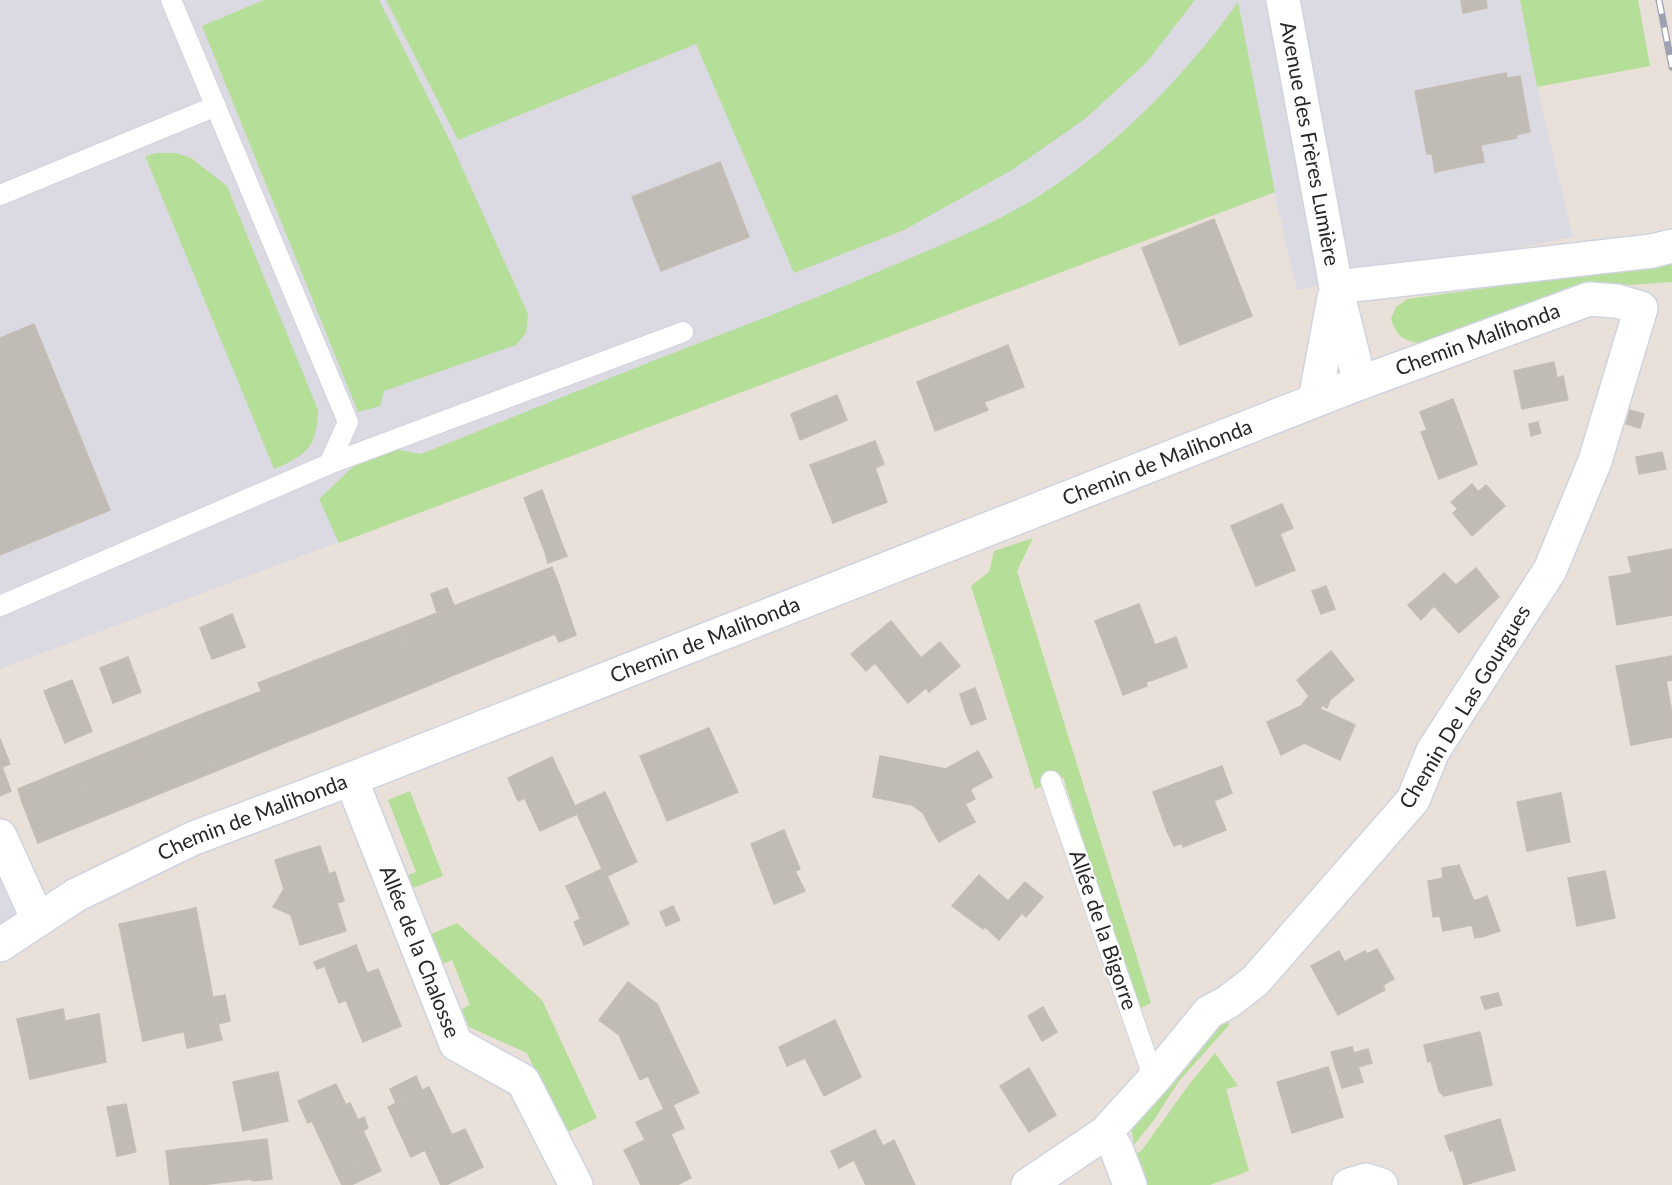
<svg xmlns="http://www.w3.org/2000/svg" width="1672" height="1185" viewBox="0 0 1672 1185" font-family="Lato,sans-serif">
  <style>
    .industrial { fill: #dbdae2 }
    .green { fill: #b5de98 }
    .building { fill: #c1bbb6; stroke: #c4bdb3; stroke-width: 1.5 }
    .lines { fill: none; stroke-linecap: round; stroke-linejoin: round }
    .service-casing { stroke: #cfd3e0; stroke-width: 22 }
    .minor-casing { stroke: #cfd3e0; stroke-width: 36 }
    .service { stroke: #fff; stroke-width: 20 }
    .minor { stroke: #fff; stroke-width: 33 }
    .rail-casing { stroke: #9da1b1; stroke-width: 7 }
    .rail { stroke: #fff; stroke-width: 4.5; stroke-dasharray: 14; stroke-linecap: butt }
    .labels { text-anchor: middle; stroke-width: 4.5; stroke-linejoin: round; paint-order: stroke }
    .street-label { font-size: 21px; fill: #272727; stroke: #fff }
  </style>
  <rect width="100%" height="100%" fill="#e9e1d9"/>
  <g class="industrial">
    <path d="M0,0h1520l17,87 36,150 -276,53 -23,-98 -1274,477z"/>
    <path d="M0,854l30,72 -30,19z"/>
  </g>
  <g class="green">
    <path d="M264,0h115l72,143 77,171 -2,19 -10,12 -132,46 -4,15 -22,6 -156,-386z"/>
    <path d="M386,0h809l-48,62 -61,56 -74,52 -108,60 -110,43 -98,-229 -238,96z"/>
    <path d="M1520,0h118l12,66 -113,21z"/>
    <path d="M1238,2l37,190 -936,351 -20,-44 41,-39 34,-11 27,5c90,-36 180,-73 270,-108 59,-23 119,-45 177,-70 64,-28 132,-52 189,-92 69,-48 132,-113 181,-182z"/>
    <path d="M157,153h19l15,5 36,28 91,224c-1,37 -11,45 -44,59l-129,-313z"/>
    <path d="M1672,263v19l-103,7 -151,54c-16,-3 -22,-8 -27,-24l5,-12 11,-8z"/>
    <path d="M1033,538l-16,33 134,432 -14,7 -74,-233 -28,12 -64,-203 18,-14 5,-21z"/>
    <path d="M410,791l33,85 -30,12 -5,-13 8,-3 -28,-72z"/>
    <path d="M457,923l85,77 55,118 -33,16 -37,-81 -58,-26 -7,-18 8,-4 -18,-45 -11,5 -12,-30z"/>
    <path d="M1225,1014l4,11 -50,56 -25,39 -20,25 -3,-19z"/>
    <path d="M1215,1053l23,33 -12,3 23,82 -39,14h-62l-12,-31 6,-4 46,-64z"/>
  </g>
  <g class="building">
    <path d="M1461,0h25l1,8 -24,5z"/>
    <path d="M1506,73l1,5 13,-2 10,56 -14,3 1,3 -36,7 3,17 -49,10 -3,-18h-5l-12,-63z"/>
    <path d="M720,162l29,75 -88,34 -29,-74z"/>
    <path d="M1214,219l38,97 -72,29 -38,-97z"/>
    <path d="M34,324l76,186 -110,45v-217z"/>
    <path d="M1008,345l16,42 -92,35 -15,-40z"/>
    <path d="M1554,362l7,39 -39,8 -8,-38z"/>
    <path d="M1563,376l5,24 -7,1 -4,-23z"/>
    <path d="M837,395l10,25 -47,20 -9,-26z"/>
    <path d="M1453,399l24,65 -38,15 -18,-47 6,-2 -7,-18z"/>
    <path d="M984,402l4,8 -53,21 -3,-9z"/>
    <path d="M1630,410l14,4 -4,14 -14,-4z"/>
    <path d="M1538,422l3,11 -10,3 -2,-12z"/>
    <path d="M875,441l9,23 -9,4 12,34 -54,21 -9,-23 7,-2 -13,-36z"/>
    <path d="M1662,452l4,17 -27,5 -3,-17z"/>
    <path d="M818,462l13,36 -7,2 -14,-35z"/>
    <path d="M1472,484l6,8 -20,17 -7,-7z"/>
    <path d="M1486,485l19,21 -8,7 -19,-21z"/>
    <path d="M542,490l20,54 -17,8 -21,-54z"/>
    <path d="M1478,492l19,21 -25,23 -19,-23z"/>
    <path d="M1282,504l11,24 -13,6 15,36 -39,16 -25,-60z"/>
    <path d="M562,544l5,12 -19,7 -3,-11z"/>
    <path d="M1672,549v66l-55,10 -8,-48 23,-4 -4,-16z"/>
    <path d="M552,567l7,18 -45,18 -7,-18z"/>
    <path d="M1476,568l23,29 -40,36 -37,-40 22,-20 12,12z"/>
    <path d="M507,585l7,18 -52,22 -8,-19z"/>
    <path d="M559,585l17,50 -17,7 -4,-8 -25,10 -16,-41z"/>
    <path d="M1326,586l9,23 -14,5 -9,-23z"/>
    <path d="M447,588l31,77 -53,22 -23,-60 35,-14 -6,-19z"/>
    <path d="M1422,593l12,13 -13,14 -13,-15z"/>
    <path d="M514,603l16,41 -52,21 -16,-40z"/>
    <path d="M1139,604l16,41 21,-8 11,30 -34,13 -5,-13 -31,11 -22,-57z"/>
    <path d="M232,614l13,33 -33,12 -12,-31z"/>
    <path d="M891,621l30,37 19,-16 20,24 -31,26 -3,-4 -18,15 -33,-40 -9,8 -15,-17z"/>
    <path d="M402,627l7,18 -88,35 -7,-19z"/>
    <path d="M409,645l16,42 -89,36 -15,-43z"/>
    <path d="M1331,651l23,29 -24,20 -3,8 -5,-3 -2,4 35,16 -15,35 -36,-17 -23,12 -14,-33 34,-16 8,-10 -12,-16z"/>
    <path d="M1672,656v24l-6,1 6,32v24l-41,8 -15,-79z"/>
    <path d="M128,657l13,35 -28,11 -13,-35z"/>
    <path d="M314,661l22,62 -54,21 -16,-42 43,-17 -7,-19z"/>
    <path d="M302,666l7,19 -43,17 -8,-19z"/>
    <path d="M1148,667l5,13 -7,2 1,4 -24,9 -6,-17z"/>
    <path d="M72,680l20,51 -27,12 -21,-52z"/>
    <path d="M975,688l6,16 -16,6 -5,-16z"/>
    <path d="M262,691l4,11 -66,27 -5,-12z"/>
    <path d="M266,702l16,42 -66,27 -16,-42z"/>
    <path d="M981,704l5,15 -15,6 -6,-15z"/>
    <path d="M195,717l5,12 -67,28 -4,-13z"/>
    <path d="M709,728l29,64 -71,29 -9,-22 14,-6 -19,-42z"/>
    <path d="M200,729l16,42 -67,27 -16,-41z"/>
    <path d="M0,739l10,25 -8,3 9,24 -11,5z"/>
    <path d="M129,744l4,13 -54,22 -5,-13z"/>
    <path d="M653,751l19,42 -14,6 -18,-43z"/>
    <path d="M978,751l14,26 -32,18 15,27 -19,10 -6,-11 -18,9 -9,-17 -11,-8 -39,-8 7,-41 66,13z"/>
    <path d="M133,757l16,41 -54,22 -16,-41z"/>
    <path d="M552,757l23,49 30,-14 16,35 -32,13 -12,-26 -37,17 -26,-56z"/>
    <path d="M74,766l5,13 -57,23 -4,-13z"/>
    <path d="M1222,766l10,27 -18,8 12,29 -43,17 -7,-19 -9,3 -14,-39z"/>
    <path d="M514,775l11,23 -7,3 -10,-23z"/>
    <path d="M79,779l16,41 -57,23 -16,-41z"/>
    <path d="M970,789l5,10 -10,5 -5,-9z"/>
    <path d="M1561,793l9,49 -43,9 -10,-49z"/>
    <path d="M950,821l6,11 -17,10 -7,-12z"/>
    <path d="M621,827l16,35 -30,14 22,48 -38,18 -25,-56 36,-17 -13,-29z"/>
    <path d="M1176,828l6,15 -8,3 -7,-15z"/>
    <path d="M784,830l16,39 -34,14 -15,-39z"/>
    <path d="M320,846l9,28 6,-2 9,29 -7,2 9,28 -46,14 -9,-30 -18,-8 11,-18 -9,-29z"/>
    <path d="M1459,865l15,36 7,36 -6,1 -3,-13 -29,6 -3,-15 -7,1 -5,-36 15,-3 -1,-10z"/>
    <path d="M795,871l10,20 -31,13 -8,-21z"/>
    <path d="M1605,871l10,47 -38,8 -9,-48z"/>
    <path d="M979,875l29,26 17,-19 18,15 -17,20 -4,-4 -23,27 -14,-13 -2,2 -31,-23z"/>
    <path d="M1487,896l13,35 -19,6 -7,-36z"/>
    <path d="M673,906l7,14 -14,6 -6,-14z"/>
    <path d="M196,908l22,116 -75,17 -24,-117z"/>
    <path d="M580,919l11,23 -7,3 -10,-23z"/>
    <path d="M356,945l11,28 11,-4 23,57 -38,16 -23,-57 -7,3 -11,-29z"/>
    <path d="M1377,949l17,30 -11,6 2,5 -47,25 -22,-40 27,-16 1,3 21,-11 2,3z"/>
    <path d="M1339,951l4,8 -27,16 -5,-9z"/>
    <path d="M322,959l3,7 -8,3 -3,-7z"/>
    <path d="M628,982l29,22 35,74 -35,17 -9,-19 -8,4 -21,-45 -20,-15z"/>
    <path d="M340,985l6,15 -7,3 -6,-15z"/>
    <path d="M1498,993l4,12 -17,4 -4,-12z"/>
    <path d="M225,995l5,26 -12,3 -5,-27z"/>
    <path d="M1043,1007l14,25 -15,9 -14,-25z"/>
    <path d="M63,1009l2,11 -34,8 5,20 -12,2 -7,-31z"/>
    <path d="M99,1014l7,48 -76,17 -6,-29 12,-2 -5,-20z"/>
    <path d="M835,1020l26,57 -37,19 -19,-38 -18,8 -8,-19z"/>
    <path d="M218,1024l4,16 -35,8 -3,-17z"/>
    <path d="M1480,1032l12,53 -48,11 -5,-5 -8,-30 -3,1 -4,-17z"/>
    <path d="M1352,1047l11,35 -21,6 -11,-36z"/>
    <path d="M1368,1049l4,14 -14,4 -4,-14z"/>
    <path d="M1328,1067l15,50 -51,16 -15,-51z"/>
    <path d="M1029,1068l27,47 -27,17 -29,-46z"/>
    <path d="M278,1072l10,49 -45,10 -10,-49z"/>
    <path d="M416,1076l6,14 -26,13 -6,-14z"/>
    <path d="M692,1078l7,15 -35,16 -7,-14z"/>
    <path d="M336,1084l10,21 4,-2 20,43 -17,8 7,16 -21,9 -27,-58 -4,2 -10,-22z"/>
    <path d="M429,1087l23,48 13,-6 18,38 -37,18h-5l-16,-35 -14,7 -23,-50z"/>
    <path d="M126,1104l7,34 -19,3 -7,-34z"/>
    <path d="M673,1105l11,23 -5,2 -10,-23z"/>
    <path d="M669,1107l10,23 -8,4 20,44 -14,7h-26l-6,-12 -4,2 -5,-11 -4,2 -8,-16 21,-10 -9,-18z"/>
    <path d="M364,1117l4,11 -5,3 -5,-11z"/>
    <path d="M1500,1119l15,51 -51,15 -11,-35 -3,1 -5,-15z"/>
    <path d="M875,1130l8,16 11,-6 21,45h-49l-12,-25 -15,8 -8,-17z"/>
    <path d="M133,1138l3,14 -19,4 -3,-15z"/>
    <path d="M267,1139l5,40 -20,2v-2l-52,6 -2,-15 -15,2 -3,-23z"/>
    <path d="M370,1146l11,25 -30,14h-9l-3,-6 21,-9 -7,-16z"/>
    <path d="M180,1149l3,23 15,-2 2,15h-30l-4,-34z"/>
    <path d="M636,1164l5,11 4,-2 6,12h-10l-9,-19z"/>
  </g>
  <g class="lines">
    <g class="service-casing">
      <g id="service">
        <path d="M0,195l216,-89"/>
        <path d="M329,464l354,-132"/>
        <path d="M0,606l329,-142 19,-42 -177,-422"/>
        <path d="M1051,781l103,298"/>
      </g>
    </g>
    <g class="minor-casing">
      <g id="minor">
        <path id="s1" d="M1283,0l53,287 24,96"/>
        <path d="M1336,287l316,-36 20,-5"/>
        <path d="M1315,400l19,-102"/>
        <path id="s2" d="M351,779l105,265 67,37 53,104"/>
        <path d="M0,836l38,84"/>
        <path id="s3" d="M0,945l76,-50 118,-57 157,-59 1009,-396 229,-84 28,2 24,7 -46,153 -45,109 -117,181 -20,49 -158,181 -27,21 -19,10 -55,67 -49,54 -77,52"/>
        <path d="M1105,1133l11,15 14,37"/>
        <path d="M1349,1185l17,-5 15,5"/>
      </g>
    </g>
    <use href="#service" class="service"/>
    <use href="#minor" class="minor"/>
    <g class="rail-casing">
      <path id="rail" d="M1659,0l13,67"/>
    </g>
    <use href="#rail" class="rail"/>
  </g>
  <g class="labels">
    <g class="street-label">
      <text dy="7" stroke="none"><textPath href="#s1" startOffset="146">Avenue des Frères Lumière</textPath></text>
      <text dy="7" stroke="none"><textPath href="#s3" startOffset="1599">Chemin Malihonda</textPath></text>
      <text dy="7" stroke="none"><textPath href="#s3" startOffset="1256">Chemin de Malihonda</textPath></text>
      <text dy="7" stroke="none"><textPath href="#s3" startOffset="770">Chemin de Malihonda</textPath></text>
      <text transform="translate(1465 707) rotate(-59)" y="7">Chemin De Las Gourgues</text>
      <text dy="7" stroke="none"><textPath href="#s3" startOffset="284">Chemin de Malihonda</textPath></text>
      <text transform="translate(1103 930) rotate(71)" y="7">Allée de la Bigorre</text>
      <text dy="7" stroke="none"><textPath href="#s2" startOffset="186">Allée de la Chalosse</textPath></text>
    </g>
  </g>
</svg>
